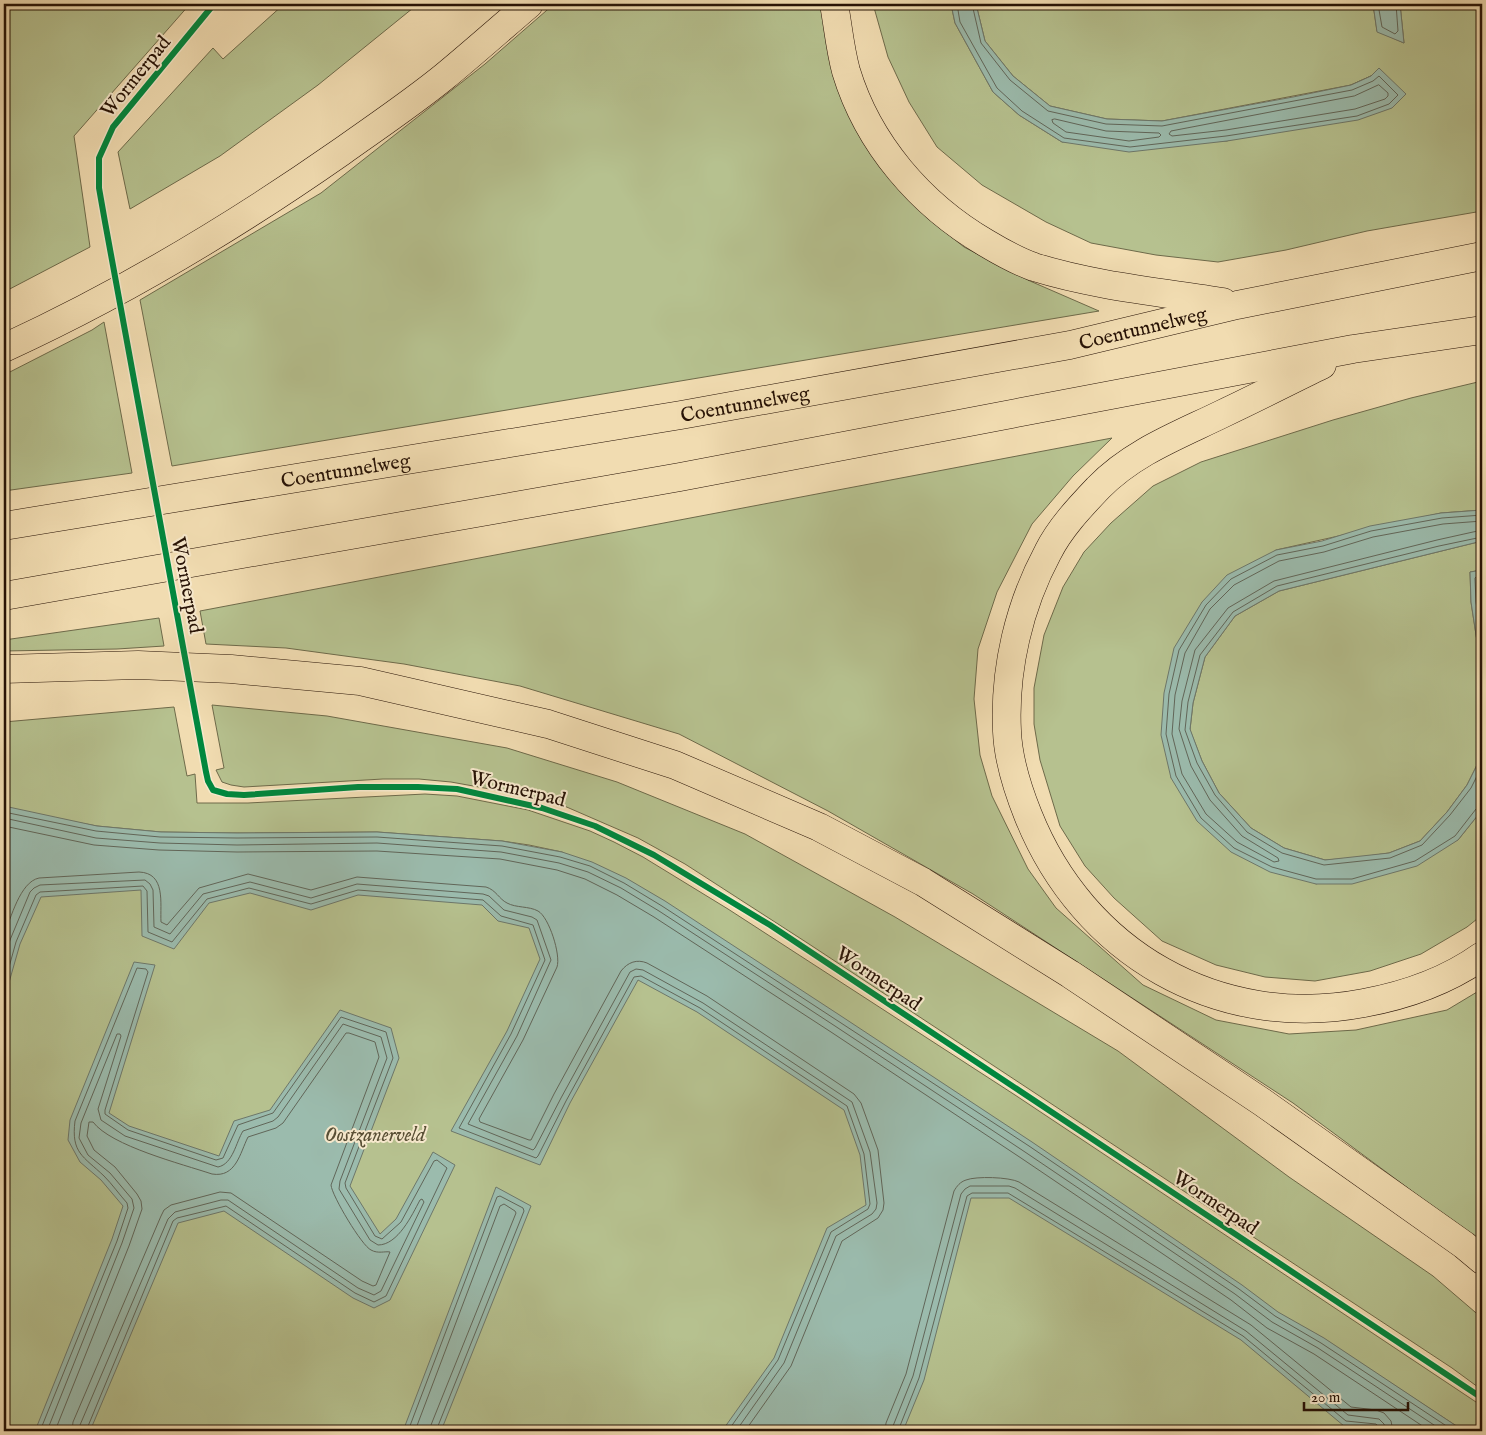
<svg xmlns="http://www.w3.org/2000/svg" width="1486" height="1435" viewBox="0 0 1486 1435" font-family="'IM FELL English',serif">
  <style>
    .green { fill: #b6c18f; stroke: #6e6a4a; fill-rule: evenodd }
    .water { fill: #9bbbad; stroke: #6d776a }
    .lines { fill: none; stroke-linecap: round; stroke-linejoin: round }
    .shore { stroke: #616659; stroke-width: 1 }
    .highway-casing { stroke: #271205; stroke-width: 29 }
    .highway { stroke: #f1dcb1; stroke-width: 28 }
    .cycleway-casing { stroke: #f6e8cc; stroke-width: 9 }
    .cycleway { stroke: #00873e; stroke-width: 6 }
    .labels { text-anchor: middle; stroke-width: 4; stroke-linejoin: round; paint-order: stroke }
    .street-label { font-size: 20px; fill: #271205; stroke: #f6e8cc }
    .park-label { font-size: 20px; font-style: italic; fill: #594f35; stroke: #f6e8cc }
  </style>
  <rect width="100%" height="100%" fill="#f1dcb1"/>
  <filter id="stains"><feTurbulence type="fractalNoise" baseFrequency=".004" numOctaves="4"/><feColorMatrix values="0 0 0 0 .2 0 0 0 0 .09 0 0 0 0 .02 0 0 0 .5 -.17"/></filter>
  <radialGradient id="worn" r=".72"><stop offset=".6" stop-color="#630" stop-opacity="0"/><stop offset="1" stop-color="#630" stop-opacity=".3"/></radialGradient>
  <g class="green">
    <path d="M4,4h186l-116,132 16,111 -86,45z"/>
    <path d="M284,4h134l-100,81 -98,71 -90,53 -12,-57 95,-104 10,11z"/>
    <path d="M554,4h271l62,167 38,45 39,31 66,34 69,30 -927,155 -32,-166 181,-107 164,-129z"/>
    <path d="M873,4h78l4,19 38,69 26,23 43,27 165,-1 144,-65 -20,9 -189,36 -55,-2 -57,-13 -37,-30 -28,-35 -9,-37h397l4,27 27,12 -4,-39h79l3,14v193l-115,20 -81,19 -68,12 -62,-7 -65,-12 -45,-21 -64,-37 -45,-38 -28,-45 -21,-45z"/>
    <path d="M104,322l28,151 -128,18v-116l88,-45z"/>
    <path d="M1482,381v129l-41,3 -165,37 -74,52 -31,176 145,106 142,-44 24,-30v105l-15,12 -46,27 -51,17 -55,10 -50,-4 -49,-12 -54,-24 -48,-43 -29,-32 -25,-40 -20,-66 -6,-36v-36l10,-53 19,-48 21,-35 27,-29 42,-37 48,-24 132,-42 78,-22z"/>
    <path d="M1112,438l-39,38 -41,48 -35,68 -19,57 -4,50 6,56 12,41 36,73 28,39 87,77 73,35 73,14 67,-4 91,-20 35,-21v254l-189,-140 -320,-209 -145,-83 -149,-77 -159,-48 -116,-22 -118,-16 -80,-4 -6,-33z"/>
    <path d="M1482,541v29l-12,2 1,30 11,72v70l-2,15 -13,26 -20,27 -27,29 -31,12 -35,5 -29,2 -41,-12 -33,-20 -32,-35 -17,-32 -12,-31 3,-27 12,-46 30,-41 44,-25z"/>
    <path d="M159,618l5,28 -47,3 -113,2v-11z"/>
    <path d="M212,705l115,11 180,32 110,34 128,52 150,83 223,134 171,126 144,99 49,42v72l-30,-22 -643,-424 -124,-80 -47,-26 -76,-33 -61,-14 -50,-9 -32,-3h-36l-139,8 -13,-2 -9,-3 -6,-12 8,-2z"/>
    <path d="M174,707l13,69 8,-2 2,29h51l177,-9 32,2 71,14 62,21 24,11 29,15 85,52 287,186 467,311v25h-18l-148,-97 145,97h-1457v-709zM59,819l38,7 64,6 76,1 140,-1 125,9 27,4 33,7 159,88 -626,-109z"/>
  </g>
  <g class="water">
    <path d="M951,4h25l9,37 28,35 37,30 57,13 55,2 131,-24 58,-12 20,-9 8,-8 27,26 -14,14 -34,12 -131,21 -98,11 -67,-10 -43,-27 -26,-23 -38,-69z"/>
    <path d="M1373,4h27l4,39 -27,-11z"/>
    <path d="M1482,510v31l-203,50 -44,25 -30,41 -12,46 -3,26 12,32 17,32 32,35 33,20 41,12 64,-7 31,-12 27,-29 20,-27 13,-26 2,-15v66l-24,30 -41,26 -65,18h-36l-46,-12 -39,-20 -34,-31 -26,-43 -10,-43 3,-42 10,-45 28,-46 25,-27 49,-25 46,-9 48,-15 71,-13z"/>
    <path d="M1482,570v104l-11,-72 -1,-30z"/>
    <path d="M4,806l93,20 64,6 76,1 140,-1 125,9 60,11 30,10 34,16 39,23 176,115 191,126 210,143 36,27 46,26 140,93h-89l-1,-2 -30,-3 -103,-86 -232,-142h-38l-47,182 -21,51h-181l52,-73 53,-130 39,-23 -6,-50 -16,-45 -147,-98 -59,-32 -68,123 -30,62 -89,-34 56,-100 33,-72 -11,-31 -31,-7 -16,-16 -124,-10 -47,15 -61,-17 -41,10 -35,46 -32,-13 -1,-46 -100,7 -21,47 -16,56z"/>
    <path d="M134,962l21,3 -46,148 20,13 90,30 15,-35 36,-11 70,-100 51,18 8,30 -49,128 30,48 16,-15 37,-67 22,13 -65,135 -16,8 -21,-10 -129,-87 -46,12 -88,208h-55l77,-192 11,-33 -22,-26 -21,-18 -12,-22 2,-20z"/>
    <path d="M496,1187l35,19 -90,225h-38z"/>
  </g>
  <g class="lines">
    <g class="shore">
      <path d="M957,4l3,18 37,66 25,23 42,27 66,9 96,-11 131,-20 32,-12 9,-9 -19,-19 -6,5 -21,9 -190,36 -56,-2 -58,-13 -38,-31 -29,-37 -9,-39"/>
      <path d="M1378,4l4,23 13,7 3,-3 -2,-27"/>
      <path d="M1379,85l9,8v3l-3,3 -30,10 -129,21 -54,6 -3,-2 2,-3 183,-35z"/>
      <path d="M1055,119l51,12 53,2 2,2 -2,2 -30,4 -63,-9 -13,-9 -1,-3z"/>
      <path d="M1482,515l-40,3 -71,13 -48,15 -46,9 -46,24 -25,26 -27,45 -10,44 -3,40 10,42 25,42 33,30 38,19 44,12h36l63,-18 40,-25 21,-27 6,-2"/>
      <path d="M1482,521l-39,3 -70,13 -49,15 -45,9 -45,24 -24,24 -25,44 -10,42 -3,39 10,40 24,40 31,28 37,20 5,-1 -1,-3 -36,-22 -32,-36 -19,-34 -12,-37 3,-28 13,-51 33,-42 46,-27 163,-41 45,-10"/>
      <path d="M1482,537l-43,9 -162,40 -44,26 -33,43 -12,47 -3,28 12,33 18,32 32,37 35,21 42,12 66,-7 32,-13 28,-30 21,-27 11,-22"/>
      <path d="M1482,575l-5,1 -2,2 1,24 6,38"/>
      <path d="M4,812l92,19 64,6 77,1 140,-1 125,9 58,11 30,9 34,17 38,23 176,115 191,125 210,143 36,27 46,27 133,88"/>
      <path d="M4,818l92,20 64,5 77,2 140,-2 124,9 58,11 29,9 33,16 38,23 176,115 190,126 210,142 37,28 46,26 125,83"/>
      <path d="M4,826l90,19 65,5 78,2 140,-1 123,8 57,11 28,9 32,16 37,22 177,115 190,126 210,142 36,28 47,26 116,77"/>
      <path d="M4,935c7,-17 16,-53 35,-57l100,-6c27,1 21,31 22,50l6,3 32,-37 49,-14 63,16 46,-13 129,10c10,3 13,12 21,16 9,5 22,3 31,8 11,6 23,44 19,56l-34,73 -44,79 1,3 49,18h2l23,-46 67,-123c7,-9 16,-12 26,-8l60,33 147,98 7,9 17,47 6,53 -1,7 -5,8 -36,23 -51,125 -46,65"/>
      <path d="M4,962l6,-22 20,-48 4,-4 6,-3 105,-5 5,4 3,6 1,37 16,7 33,-40 47,-12 61,16 46,-14 126,10 6,2 15,14 28,7 5,3 14,40 -34,76 -49,88 65,26 2,-2 26,-50 69,-126 6,-3 7,1 60,33 149,99 18,50 7,51 -1,6 -4,5 -36,22 -52,127 -48,68"/>
      <path d="M4,985l12,-43 20,-47 4,-3 103,-6 4,5 1,41 24,10 35,-43 42,-11 62,16 47,-14 125,10 18,16 32,9 12,35 -34,74 -52,94 77,30 2,-2 28,-55 68,-124 7,-1 59,32 147,98 17,48 6,50 -2,5 -37,23 -53,128 -50,71"/>
      <path d="M40,1431l77,-190 11,-33 -1,-5c-8,-9 -15,-19 -23,-27 -21,-20 -33,-23 -29,-55l62,-153 9,1 2,3 -43,138v4l23,16 88,30 7,-2 15,-33 35,-12 68,-96 45,15 7,26 -48,125 1,5 29,48 7,3 19,-17 33,-61 3,-1 10,8 -61,128 -12,6 -19,-9 -129,-87 -49,12 -4,3 -87,210"/>
      <path d="M47,1431l75,-188 12,-35 -2,-9 -22,-26 -22,-18 -9,-17 2,-15 36,-89h3l1,2 -23,73 3,11 24,16 93,31c15,-3 18,-25 25,-36l30,-10 5,-4 65,-93 38,13 6,21 -47,123 -1,8 31,51 8,5c20,0 34,-30 42,-45l2,-1 2,3 -43,89 -7,4 -16,-7 -130,-88h-7l-46,12 -7,7 -88,206 -1,6"/>
      <path d="M55,1431l74,-185 13,-37 -1,-8 -4,-7 -22,-27 -21,-17 -7,-14 2,-14h4c18,24 89,42 119,52 24,4 28,-21 36,-37l28,-9 7,-5 63,-90h3l26,9 4,15 -48,128c1,11 31,61 40,65 7,4 14,1 19,2l-14,33 -3,1 -11,-5 -131,-88 -11,-1 -49,13 -7,5 -3,6 -88,206 -1,9"/>
      <path d="M408,1431l89,-234 3,-1 23,12 1,3 -88,220"/>
      <path d="M415,1431l85,-225 4,-2 11,7 1,2 -85,212 -1,6"/>
      <path d="M885,1431l1,-8 20,-49 48,-183c3,-5 6,-9 12,-11 10,-4 43,-3 53,2l232,143 100,82 25,3 8,3 7,8 2,10"/>
      <path d="M892,1431l1,-5 20,-50 48,-182 4,-5 5,-3h39l6,2 231,143 102,84 31,4 5,5 2,7"/>
      <path d="M898,1431l21,-53 48,-182 5,-3h36l235,143 103,85 30,3 3,3 1,4"/>
    </g>
    <g class="highway-casing">
      <g id="highway">
        <path d="M834,4c4,22 6,45 12,67 22,73 75,134 140,172 15,9 31,18 48,24 61,19 126,25 189,35"/>
        <path d="M4,348c118,-54 231,-122 337,-196 35,-25 71,-49 104,-76 29,-24 56,-48 84,-72"/>
        <path d="M1322,365c-33,16 -66,33 -100,49 -43,21 -89,38 -124,74 -18,19 -38,40 -50,64 -29,54 -44,117 -41,179 1,28 11,59 21,84 55,138 190,216 336,188 43,-8 83,-22 118,-47"/>
        <path id="s1" d="M4,526l677,-111 389,-70 167,-40 245,-49"/>
        <path d="M4,596l676,-119 673,-128 129,-19"/>
        <path d="M4,669l134,-4 93,4 129,12 188,43 127,41 144,62 104,55 147,92 192,128 202,143 18,15"/>
      </g>
    </g>
    <use href="#highway" class="highway"/>
    <g class="cycleway-casing">
      <path id="cycleway" d="M214,4l-101,123 -14,31v30l6,34 101,550 2,9 5,9 14,4 17,1 114,-8h60l39,2 85,19 53,18 59,29 116,70 712,473"/>
    </g>
    <use href="#cycleway" class="cycleway"/>
  </g>
  <g class="labels">
    <g class="street-label">
      <text transform="translate(135 76) rotate(-51)" y="7">Wormerpad</text>
      <text dy="7" stroke="none"><textPath href="#s1" startOffset="1156">Coentunnelweg</textPath></text>
      <text dy="7" stroke="none"><textPath href="#s1" startOffset="751">Coentunnelweg</textPath></text>
      <text dy="7" stroke="none"><textPath href="#s1" startOffset="346">Coentunnelweg</textPath></text>
      <text transform="translate(188 585) rotate(79)" y="7">Wormerpad</text>
      <text transform="translate(518 788) rotate(14)" y="7">Wormerpad</text>
      <text transform="translate(879 978) rotate(34)" y="7">Wormerpad</text>
      <text transform="translate(1216 1202) rotate(34)" y="7">Wormerpad</text>
    </g>
    <g class="park-label">
      <text x="375" y="1141">Oostzanerveld</text>
    </g>
  </g>
  <rect width="1486" height="1435" fill="none" stroke="#f1dcb1" stroke-width="20"/>
  <rect x="5" y="5" width="1476" height="1425" fill="none" stroke="#271205" stroke-width="2.5"/>
  <rect x="10" y="10" width="1466" height="1415" fill="none" stroke="#271205"/>
  <path d="M1304 1402v8h104v-8" fill="none" stroke="#271205" stroke-width="2.5"/>
  <text x="1311" y="1402" font-size="15" fill="#271205" stroke="#f6e8cc" stroke-width="4" paint-order="stroke">20 m</text>
  <rect width="100%" height="100%" filter="url(#stains)"/>
  <rect width="100%" height="100%" fill="url(#worn)"/>
</svg>
